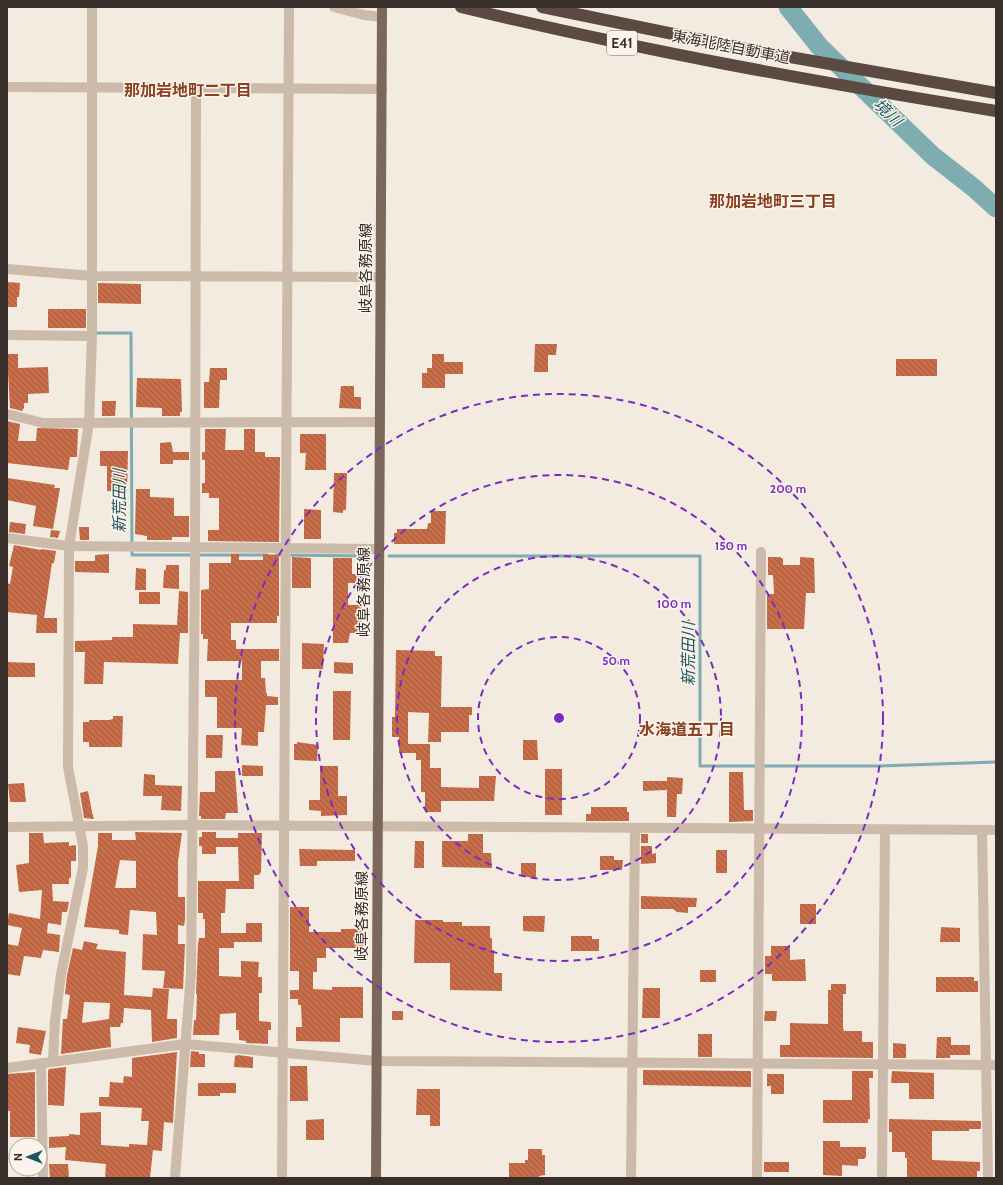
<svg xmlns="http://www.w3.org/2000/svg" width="1003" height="1185" viewBox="0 0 1003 1185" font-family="Cabin,'Noto Sans JP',sans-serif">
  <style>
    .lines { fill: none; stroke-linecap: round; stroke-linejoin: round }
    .stream { stroke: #7dadb1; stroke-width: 3 }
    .river { stroke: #7dadb1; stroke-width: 19 }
    .building { fill: url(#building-back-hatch); fill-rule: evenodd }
    .minor { stroke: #cba; stroke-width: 10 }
    .major { stroke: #7c675b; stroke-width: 10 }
    .highway { stroke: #5a4a41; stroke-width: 12 }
    .ring { fill: none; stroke: #7b2cbf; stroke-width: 2; stroke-dasharray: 7 5 }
    .labels { text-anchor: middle; stroke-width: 3; stroke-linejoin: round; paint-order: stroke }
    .shield { fill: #fbf4ec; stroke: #736a64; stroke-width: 1 }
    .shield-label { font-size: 14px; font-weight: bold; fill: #392f2a }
    .street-label { font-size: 15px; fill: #392f2a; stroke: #fbf4ec }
    .neighbourhood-label { font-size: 16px; font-weight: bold; fill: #8a3f21; stroke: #fbf4ec }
    .water-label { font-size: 16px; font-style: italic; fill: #1e555c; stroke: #fbf4ec }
    .centre { fill: #7b2cbf; stroke: #fbf4ec; stroke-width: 2 }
    .ring-label { font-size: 12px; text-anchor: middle; font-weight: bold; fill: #7b2cbf; stroke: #fbf4ec; stroke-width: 3; stroke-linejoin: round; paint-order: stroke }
  </style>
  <defs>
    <pattern id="building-back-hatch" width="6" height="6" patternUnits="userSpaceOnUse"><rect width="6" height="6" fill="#c86d49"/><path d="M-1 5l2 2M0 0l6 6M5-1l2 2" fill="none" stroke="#a35a3d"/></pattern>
  </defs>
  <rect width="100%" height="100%" fill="#f3ebdf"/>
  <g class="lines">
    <g class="stream">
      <path d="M95,333h36l1,222h135"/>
      <path d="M276,555l93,1"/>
      <path d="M389,556h311v210h179l117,-4"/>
    </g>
    <path class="river" d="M788,7l31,39 114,110 41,32 22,20"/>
  </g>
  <g class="building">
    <path d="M7,282l13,1 -1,14h-2v10h-10z"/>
    <path d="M98,283l43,1v20l-43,-1z"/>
    <rect x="48" y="309" width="38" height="19"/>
    <path d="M535,344h22l-1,11h-8v17h-14z"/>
    <path d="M7,354h11v14l30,-1 1,26 -21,1v9h-4v5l-2,3 -12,-3z"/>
    <path d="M432,354h12v8h19v12h-18v14h-23v-15h5v-5h5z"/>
    <rect x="896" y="359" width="41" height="17"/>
    <path d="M210,368h17v12h-7l-1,28h-15v-26h5z"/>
    <path d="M137,378l44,1 1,33h-2v4h-18v-8l-26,-1z"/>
    <path d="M341,386h13v11h7v12l-22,-1z"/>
    <path d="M102,401h14l-1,15h-13z"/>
    <path d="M7,421l13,3 -2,17h18l1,-13 41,1 -1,28h-7l-2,13 -61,-7z"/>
    <path d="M205,429h21l-1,21h19v-21h11v23h10v5h15l-1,85 -71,-1v-11h11v-32h-10v-5h-7v-10h3v-23h-3v-8h3z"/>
    <path d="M300,434h26v36h-21l1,-17h-6z"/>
    <path d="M171,442l2,10h16v8h-16v4h-13v-21z"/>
    <path d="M100,451h28l-1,41 -20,-1v-25h-7z"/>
    <path d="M334,473h13l-1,37h-3v3l-10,-1z"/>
    <path d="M7,478l48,7 -1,3h6l-7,41 -20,-3 3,-20 -29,-6z"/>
    <path d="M136,489h14v8l24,1v18h15v21h-17v3h-25v-4l-12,-2z"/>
    <path d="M304,509l17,1v29h-17z"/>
    <path d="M431,511h15l-1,33h-51v-11h3v-4h30l1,-6h3z"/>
    <path d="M10,522l16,2 -1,10 -16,-2z"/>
    <path d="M79,527h10v13h-9z"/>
    <path d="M51,530l9,1 -2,7 -8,-1z"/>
    <path d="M14,545l27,5v-1l15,2 -2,12h-2l-8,55h13v15h-21l1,-18 -30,-3v-29l3,1 3,-17 -4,-1z"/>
    <path d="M109,554v19l-34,-1v-11h20v-6z"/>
    <path d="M231,554h8v6h24v-6l16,1v61h-2v7h-46v17h5v9h43v12h-18v17h4l1,15h1v3l11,1v8h-12l-2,27h-6v14l-17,-1 1,-17h-25v-31h-12v-17h37v-19h-35l1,-22h-5v-5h-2v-44l8,-1v-26h22z"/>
    <path d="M292,557l19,1v30h-19z"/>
    <path d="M768,557h12l3,2v6h17v-8l14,1 1,35h-9l-2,36h-37v-35h7l-1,-19h-5z"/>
    <path d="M333,558h19v16h13v9h-17v22h14v28h-12l-2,10h-15z"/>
    <path d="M166,565h13v24l-16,-1 1,-18h2z"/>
    <path d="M136,568l10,1v21h-11z"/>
    <path d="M179,591l9,1v41h-8l-2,31 -74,-2 -1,22h-19l1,-32h-10v-11l37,-1v-3h21v-13l44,1z"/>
    <rect x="139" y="592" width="21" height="12"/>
    <path d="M302,643l22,1 -1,25h-21z"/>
    <path d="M396,650l39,1v5h7l-1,51h31v8h-3v17h-28v10h-13l1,-29 -21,-1v32h22v24h11v19l38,1v-12h17l-2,25h-53v11h-16v-20h-4v-32h-5v-7h-17v-16h-7v-20h3z"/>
    <path d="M7,662l28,1v14h-28z"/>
    <path d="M334,662l19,1v11l-19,-1z"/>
    <path d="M333,691h18l-1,49h-17z"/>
    <path d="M113,716h10l-1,31h-33v-5h-6v-20h6v-2h20l4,-1z"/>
    <path d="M206,735h17l-1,23h-16z"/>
    <path d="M523,740h14l1,20h-15z"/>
    <path d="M297,742l21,3 -1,16 -23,-1v-16h3z"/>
    <path d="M242,765l21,1v10h-21z"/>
    <path d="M320,766h18v30h9v19l-26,1v-5l-12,-1v-10h11z"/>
    <rect x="545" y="769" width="17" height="46"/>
    <path d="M215,771h20l3,42h-12l-1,6h-24v-3h-2l1,-24h15z"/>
    <path d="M729,772h14l1,38h9v11l-24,1z"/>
    <path d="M144,774l11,1v10l27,1 -1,25 -20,-1 1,-14h-19z"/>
    <path d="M667,777l16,1 -1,16h-5l-1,23h-9v-27l-24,1v-10h24z"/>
    <path d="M24,783l2,19h-16l-2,-18z"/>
    <path d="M88,791l4,21 2,7 -10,-1 -4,-25z"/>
    <path d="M591,807h36v5h2v9h-43v-7h5z"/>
    <path d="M135,832l47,1 -4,28v36h7v23l-1,6 -6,-1v19h7l-2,45 -20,-1 2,-17 -23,-1 1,-36 14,1 -1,-23 -26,-2 -2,25 -9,-1v-4l-35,-3 14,-81v-13h14v7h24zM120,860l16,1v27h-21z"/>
    <path d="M202,832h14v6h22v-5h24l-1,39 -2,3h-5v14h-28l-1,24h-4v20h25v-10h16v19h-28v6h-15v28l22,1v-16l18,1 -1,15h4v16h-3v28l12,1v8h-3v14l-22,-1v-2l-7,-1v-10h-3v-17l-16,1 -1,21h-26l1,-15h2l1,-26h-1l2,-50 1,-6h6v-19h-2v-6h-5v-32h41l-1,-34h-22v7h-14v-8h-3v-9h3z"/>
    <path d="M29,833h14l1,10 25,-1v4l7,-1v16h-5v17h-2v6h-17l1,17 16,1 -2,10h-5l-1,13 -13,-2 -1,10 13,2 -1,17 -16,-2 -2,8 -17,-2 -4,20 -13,-2v-30l11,2 4,-18 -15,-3 2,-12 31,6 2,-29 -23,2 -3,-27 13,-2z"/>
    <path d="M468,834h15v19h8l1,15 -50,-1v-26h26z"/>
    <rect x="641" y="834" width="7" height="9"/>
    <path d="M415,841h9v27h-10z"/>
    <path d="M641,846h11v8l4,-1v10l-15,1z"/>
    <path d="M299,849l56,1v11h-38v5h-17z"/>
    <rect x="716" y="850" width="11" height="23"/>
    <path d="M600,856h14v4h9l-1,10h-22z"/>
    <path d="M521,863h15v15l-15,-2z"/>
    <path d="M641,896l56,2 -1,9h-8v6l-11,-1 -4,-3h-32z"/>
    <rect x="800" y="904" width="16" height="20"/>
    <path d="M290,907h19v25h32v-3h22v19h-37v10h-9v14h-4v17l19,1v-3h31v31h-23v24l-44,-1v-14h6l-1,-22h-3v-6h-8v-9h9v-19h-9z"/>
    <path d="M523,916h22l-1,16 -21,-1z"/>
    <path d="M415,920h28v2h19v4h28v12h2v12h2v23h8v18l-52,-1v-27h-36z"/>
    <path d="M941,927l19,1v14h-20z"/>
    <path d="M571,936h21v3h7v12h-28z"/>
    <path d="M84,941l14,3 -2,5 30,3 -2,43 28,2 1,-9 16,1 -2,30h10v19l-25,4 -1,-32 -27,-2 -1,15h-2l-1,4h-10l1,20 -50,7 2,-35h4l3,-24 -5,-1 2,-19 6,-27 9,2zM84,1002l26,1 -1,16 -27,4z"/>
    <path d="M771,946h19v14l15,-1 1,22h-34v-7h-7v-18h6z"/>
    <rect x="700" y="970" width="16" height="12"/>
    <path d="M936,977h38v4h4v11h-42z"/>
    <path d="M831,984h15v10h-3v34l1,3h18v11h11v16l-93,-1v-12h10v-22l38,1v-34h3z"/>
    <path d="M643,988h17v30h-18z"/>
    <rect x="392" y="1011" width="11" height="9"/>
    <path d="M765,1011h12l-1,10h-12z"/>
    <path d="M18,1027l28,4 -5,24 -12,-2 1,-8 -14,-2z"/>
    <rect x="698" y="1034" width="14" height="23"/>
    <path d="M937,1037h14v8h19v10h-20v3h-14z"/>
    <path d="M893,1043l13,1v14h-13z"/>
    <path d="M191,1051l8,1v2h6v13h-15z"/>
    <path d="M177,1052l-4,71 -9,-1 -2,29 -9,-1 -3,28h-45l1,-14 -41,-4 1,-13 -17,1v-11l20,-1v-2l11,1v-22l21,-1v33l28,2v-3l18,1 2,-24h-8l1,-13 -43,-2v-9h10l1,-15 13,1 1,-7 8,1v-19z"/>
    <path d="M238,1055l15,2v11l-19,-1 1,-11z"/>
    <path d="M290,1066h17l1,35h-18z"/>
    <path d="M66,1067l-2,39 -16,-1v-34l1,-2z"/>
    <path d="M643,1070l108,1v16l-108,-2z"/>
    <path d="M852,1071h21v7h-4l1,41h-2v4h-45v-23h29z"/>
    <path d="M892,1071l42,2v26h-25v-16h-18z"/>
    <path d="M35,1072v65h-25v-26h-3v-37z"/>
    <path d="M767,1074h17v20h-13v-8h-4z"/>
    <path d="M198,1083h38v10h-16v3h-22z"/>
    <path d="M417,1089h23v37h-10v-11h-14z"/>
    <path d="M324,1119v21h-18v-20z"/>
    <path d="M889,1119l92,2v8h-12v2h-37v29l48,2v9h-3v7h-70v-20h-2v-6h-13v-20h-3z"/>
    <path d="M823,1141h17v6h26v10l-2,2h-6v7l-16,-1v11l-19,-1z"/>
    <path d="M528,1149h14v6h3v20l-6,1v2h-30v-15h16v-3h3z"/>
    <rect x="764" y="1162" width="25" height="10"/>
    <path d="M49,1164h19l1,14h-19z"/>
  </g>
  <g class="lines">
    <g class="minor">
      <path d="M334,7l30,8 18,2"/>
      <path d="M7,87l375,2"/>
      <path d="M7,269l85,7 289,1"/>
      <path d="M7,335l85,1"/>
      <path d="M7,414l36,9 337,-1"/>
      <path d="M7,538l62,8 310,3"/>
      <path d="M7,827l186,-2 803,5"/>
      <path d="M982,830l6,348"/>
      <path d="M53,1061l2,-40 6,-47 22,-106v-22l-15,-79 1,-221 20,-123 3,-87v-329"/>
      <path d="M41,1063l2,115"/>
      <path d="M7,1068l178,-24 192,17 619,4"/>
      <path d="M175,1178l16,-205 4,-411 1,-474"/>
      <path d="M282,1178l7,-1171"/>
      <path d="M631,1178l4,-350"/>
      <path d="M757,1178l4,-626"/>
      <path d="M882,1178l3,-349"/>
    </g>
    <path class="major" d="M376,1178l6,-1171"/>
    <g class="highway">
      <path d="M461,7c176,43 356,75 535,104"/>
      <path d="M542,7l219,45 235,41"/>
    </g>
  </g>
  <g class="ring">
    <circle cx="559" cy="718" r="81"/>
    <circle cx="559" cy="718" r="162"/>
    <circle cx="559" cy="718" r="243"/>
    <circle cx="559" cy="718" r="324"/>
  </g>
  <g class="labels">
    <rect class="shield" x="607" y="31" width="30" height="24" rx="3"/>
    <g class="shield-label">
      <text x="622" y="48">E41</text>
    </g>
    <g class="street-label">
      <text transform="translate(731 47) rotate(11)" y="5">東海北陸自動車道</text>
      <text transform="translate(366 268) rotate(-90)" y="5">岐阜各務原線</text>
      <text transform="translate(364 592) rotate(-90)" y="5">岐阜各務原線</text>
      <text transform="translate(362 916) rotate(-90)" y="5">岐阜各務原線</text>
    </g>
    <g class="neighbourhood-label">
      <text x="188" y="96">那加岩地町二丁目</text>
      <text x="773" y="207">那加岩地町三丁目</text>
      <text x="687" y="735">水海道五丁目</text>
    </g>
    <g class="water-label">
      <text transform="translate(888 112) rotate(44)" y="6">境川</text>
      <text transform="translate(119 501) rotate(-90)" y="6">新荒田川</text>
      <text transform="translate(688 654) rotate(-90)" y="6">新荒田川</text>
    </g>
  </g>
  <circle cx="559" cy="718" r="6" class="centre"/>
  <g class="ring-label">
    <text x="788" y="493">200 m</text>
    <text x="731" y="550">150 m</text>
    <text x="674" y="608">100 m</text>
    <text x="616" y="665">50 m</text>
  </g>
  <rect width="1003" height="1185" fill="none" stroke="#392f2a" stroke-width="16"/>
  <g transform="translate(28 1157) rotate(270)"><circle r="19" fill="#fbf4ec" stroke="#ada59e"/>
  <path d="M0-3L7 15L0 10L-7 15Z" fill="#1e555c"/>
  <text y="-6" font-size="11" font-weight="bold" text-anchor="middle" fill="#392f2a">N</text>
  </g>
</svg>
